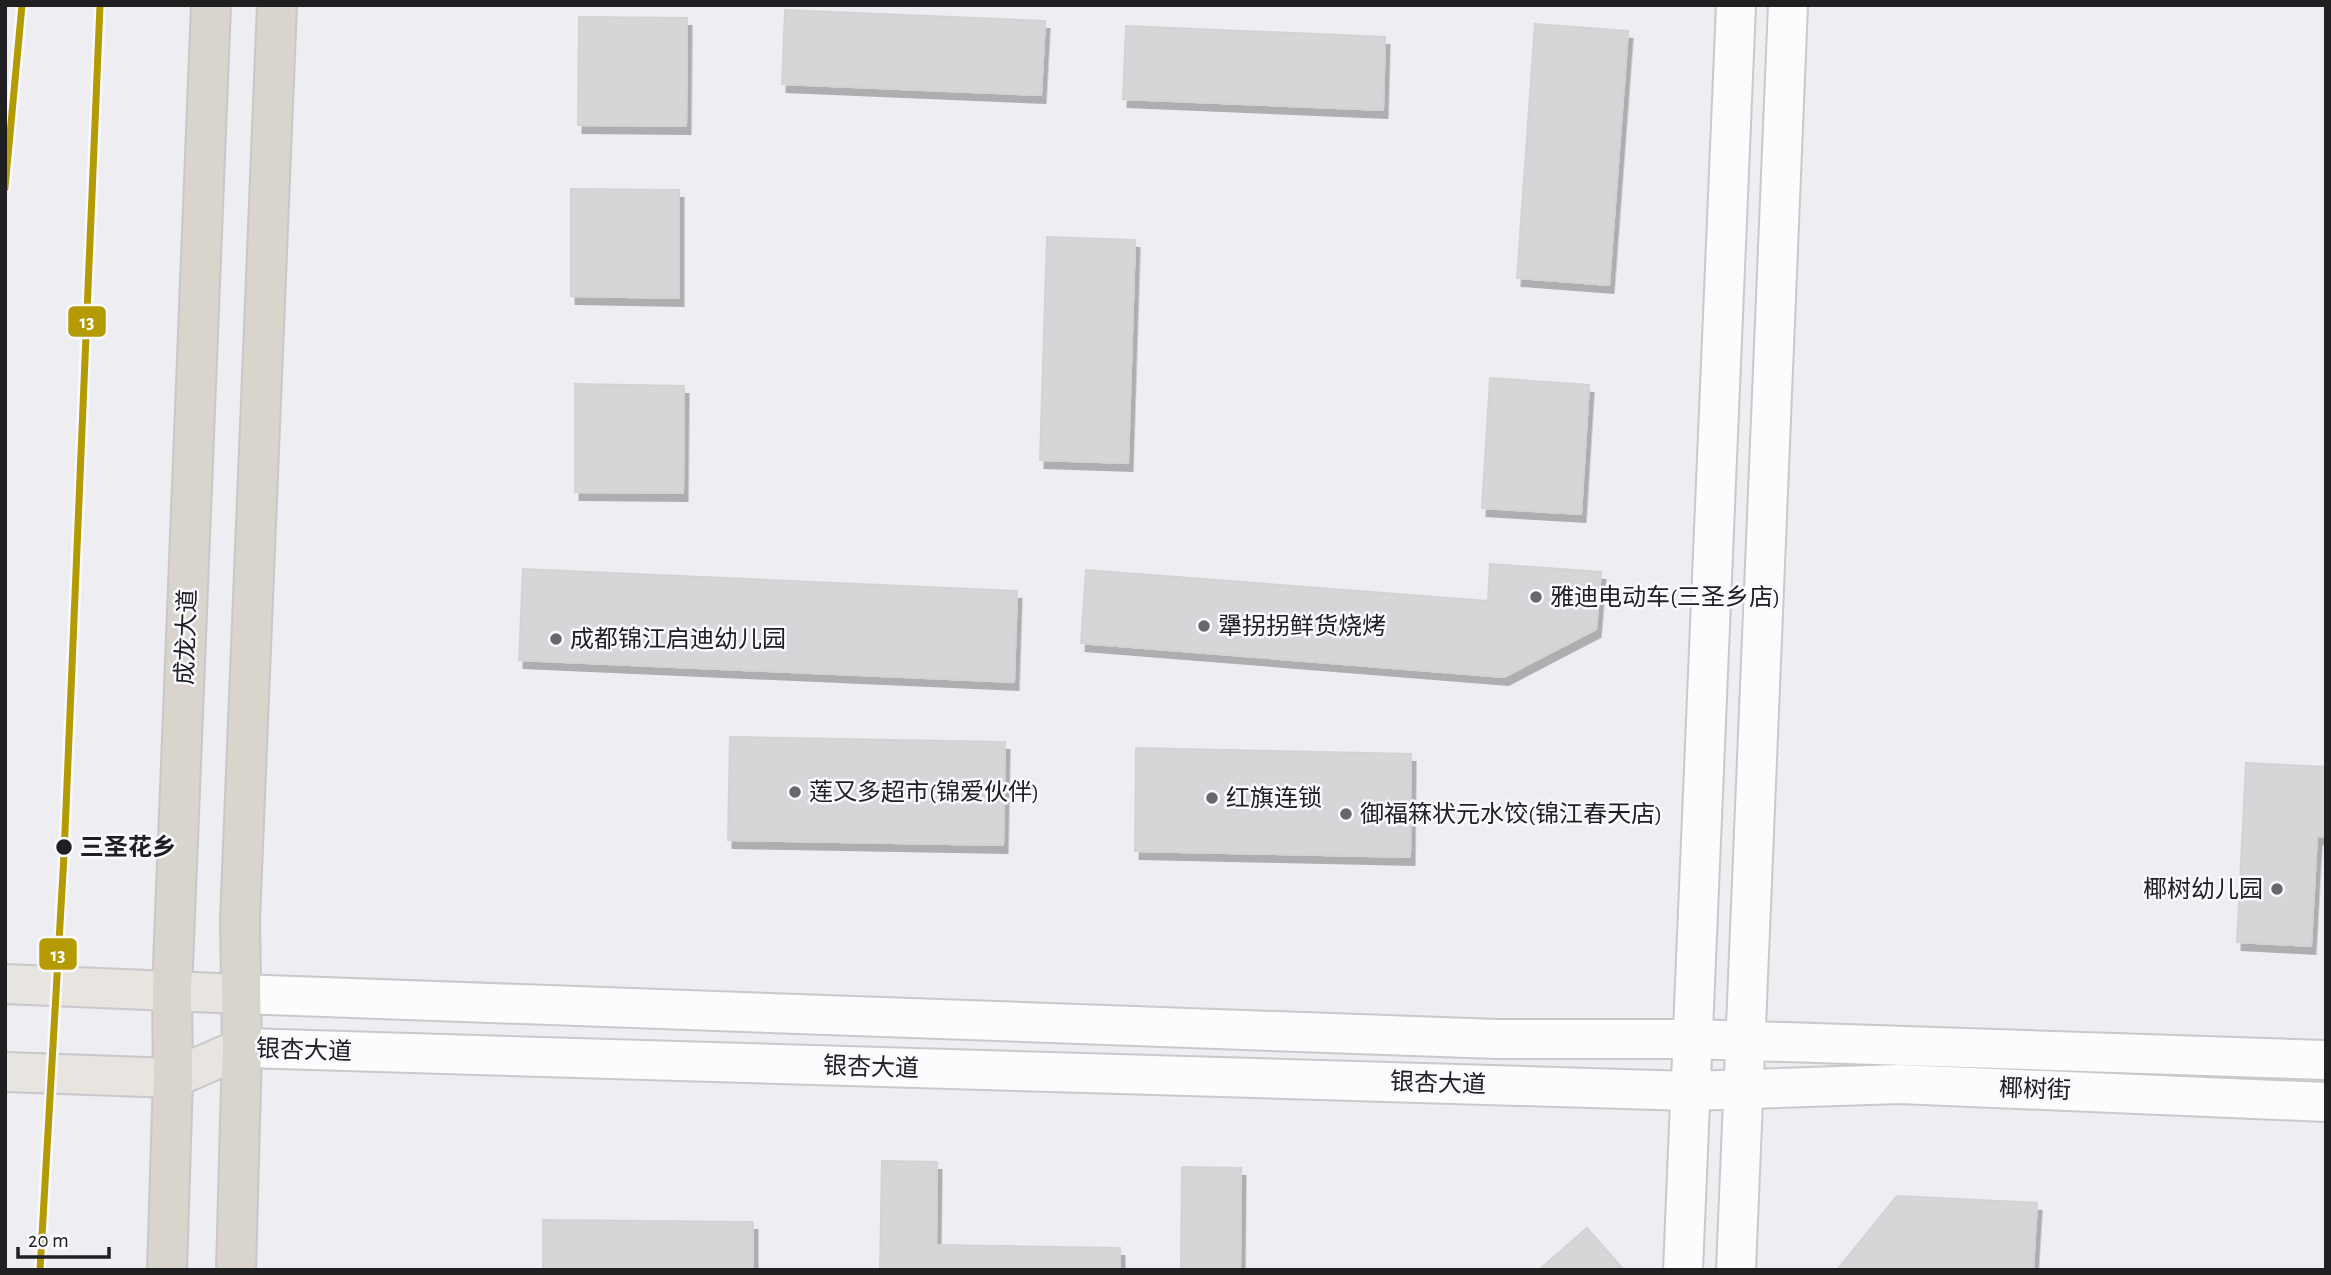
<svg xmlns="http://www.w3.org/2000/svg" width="2331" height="1275" viewBox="0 0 2331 1275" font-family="'Alegreya Sans','Noto Sans SC',sans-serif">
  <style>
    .building { fill: #d6d5d7; stroke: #d4d3d4; stroke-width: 2; filter: url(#shadow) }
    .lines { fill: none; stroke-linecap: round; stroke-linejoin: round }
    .minor-casing { stroke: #c9c9cd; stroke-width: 42 }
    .major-casing { stroke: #c8c8ca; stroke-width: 42 }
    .highway-casing { stroke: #c8c8ca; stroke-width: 42 }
    .minor { stroke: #fcfcfd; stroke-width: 38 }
    .major { stroke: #e8e4df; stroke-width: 38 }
    .highway { stroke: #d9d4cc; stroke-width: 38 }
    .metro-1-casing { stroke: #faf9ff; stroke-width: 12 }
    .metro-1 { stroke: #b49b04; stroke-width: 7 }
    .poi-dot { fill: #68686b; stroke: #faf9ff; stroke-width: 2.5 }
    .stop-dot { fill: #202023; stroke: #faf9ff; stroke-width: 2.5 }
    .labels { text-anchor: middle; stroke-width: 5; stroke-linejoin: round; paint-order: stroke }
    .poi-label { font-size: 24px; fill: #202023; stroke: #faf9ff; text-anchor: start }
    .street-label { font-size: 24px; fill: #202023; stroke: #faf9ff }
    .stop-label { font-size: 24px; font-weight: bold; fill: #202023; stroke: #faf9ff; text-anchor: start }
    .line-badge { stroke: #faf9ff; stroke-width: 2.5 }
    .badge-label { font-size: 19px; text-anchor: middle; font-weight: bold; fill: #fff }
  </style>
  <defs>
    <filter id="shadow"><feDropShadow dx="4.5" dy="8" stdDeviation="0" flood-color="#0004"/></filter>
  </defs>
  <rect width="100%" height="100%" fill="#ededf2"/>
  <g class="building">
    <path d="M785,10l260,11 -4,74 -259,-11z"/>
    <path d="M579,17l108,1 -1,108 -108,-1z"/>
    <path d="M1535,24l93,7 -19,254 -92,-7z"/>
    <path d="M1126,26l259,11 -2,73 -260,-11z"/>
    <path d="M571,189l108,1v108l-108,-2z"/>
    <path d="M1047,237l88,3 -7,223 -88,-3z"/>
    <path d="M1490,378l99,7 -8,129 -99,-6z"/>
    <path d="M575,384l109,2 -1,107 -108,-1z"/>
    <path d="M1490,564l111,8 -5,57 -92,48 -423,-34 5,-73 402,31z"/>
    <path d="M523,569l494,22 -3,91 -495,-22z"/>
    <path d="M730,737l275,5 -2,103 -275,-5z"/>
    <path d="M1136,748l275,6 -1,103 -275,-6z"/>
    <path d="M2246,763l80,4v70l-9,-1 -6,110 -74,-4z"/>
    <path d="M882,1161l55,1 -1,83 184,3v22h-240z"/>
    <path d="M1182,1167l59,1 -1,102h-59z"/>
    <path d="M1897,1196l140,7 -4,67h-196z"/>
    <path d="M543,1220l210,2v48h-210z"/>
    <path d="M1587,1228l37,42h-85z"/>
  </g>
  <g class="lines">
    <g class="minor-casing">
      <g id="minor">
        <path d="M241,994l1256,45h195l634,21"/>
        <path d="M242,1048l1448,43 210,-7 426,18"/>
        <path d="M1683,1270l53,-1265"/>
        <path d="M1736,1270l52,-1265"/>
      </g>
    </g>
    <g class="major-casing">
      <g id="major">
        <path d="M5,984l236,10"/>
        <path d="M5,1072l168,6 69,-30"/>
      </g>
    </g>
    <g class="highway-casing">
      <g id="highway">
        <path d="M167,1270l6,-192 -1,-87 39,-986"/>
        <path d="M236,1270l6,-222 -2,-128 37,-915"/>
      </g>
    </g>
    <use href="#minor" class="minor"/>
    <use href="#major" class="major"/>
    <use href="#highway" class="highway"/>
    <g class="metro-1-casing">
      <g id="metro-1">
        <path d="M5,188l17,-183"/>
        <path d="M40,1270l24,-415 36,-850"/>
      </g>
    </g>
    <use href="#metro-1" class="metro-1"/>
  </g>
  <g class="poi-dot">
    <circle cx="1536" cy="597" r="7"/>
    <circle cx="1204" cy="626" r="7"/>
    <circle cx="556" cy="639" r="7"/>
    <circle cx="795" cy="792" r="7"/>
    <circle cx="1212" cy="798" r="7"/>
    <circle cx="1346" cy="814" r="7"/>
    <circle cx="2277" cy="889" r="7"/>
  </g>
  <circle class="stop-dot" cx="64" cy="847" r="9"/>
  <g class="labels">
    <g class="poi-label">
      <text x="1550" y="605">雅迪电动车(三圣乡店)</text>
      <text x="1218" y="634">犟拐拐鲜货烧烤</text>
      <text x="570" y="647">成都锦江启迪幼儿园</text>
      <text x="809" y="800">莲又多超市(锦爱伙伴)</text>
      <text x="1226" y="806">红旗连锁</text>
      <text x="1360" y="822">御福箖状元水饺(锦江春天店)</text>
      <text x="2263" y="897" text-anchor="end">椰树幼儿园</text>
    </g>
    <g class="street-label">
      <text transform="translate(186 637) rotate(-88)" y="8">成龙大道</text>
      <text transform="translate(304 1050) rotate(2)" y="8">银杏大道</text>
      <text transform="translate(871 1067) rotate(2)" y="8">银杏大道</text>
      <text transform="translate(1438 1083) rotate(2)" y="8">银杏大道</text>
      <text transform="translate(2035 1089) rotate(2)" y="8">椰树街</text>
    </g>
    <g class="stop-label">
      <text x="80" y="855">三圣花乡</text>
    </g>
  </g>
  <g class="line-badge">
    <rect x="67" y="305" width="40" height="33" rx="7" fill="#b49b04"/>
    <rect x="38" y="937" width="40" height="34" rx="7" fill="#b49b04"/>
  </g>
  <g class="badge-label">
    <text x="87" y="328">13</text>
    <text x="58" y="961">13</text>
  </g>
  <rect width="2331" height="1275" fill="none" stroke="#202023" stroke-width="14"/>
  <path d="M18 1247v10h91v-10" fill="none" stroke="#202023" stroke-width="3.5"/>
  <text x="28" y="1247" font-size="21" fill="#202023" stroke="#faf9ff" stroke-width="5" paint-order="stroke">20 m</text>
</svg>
